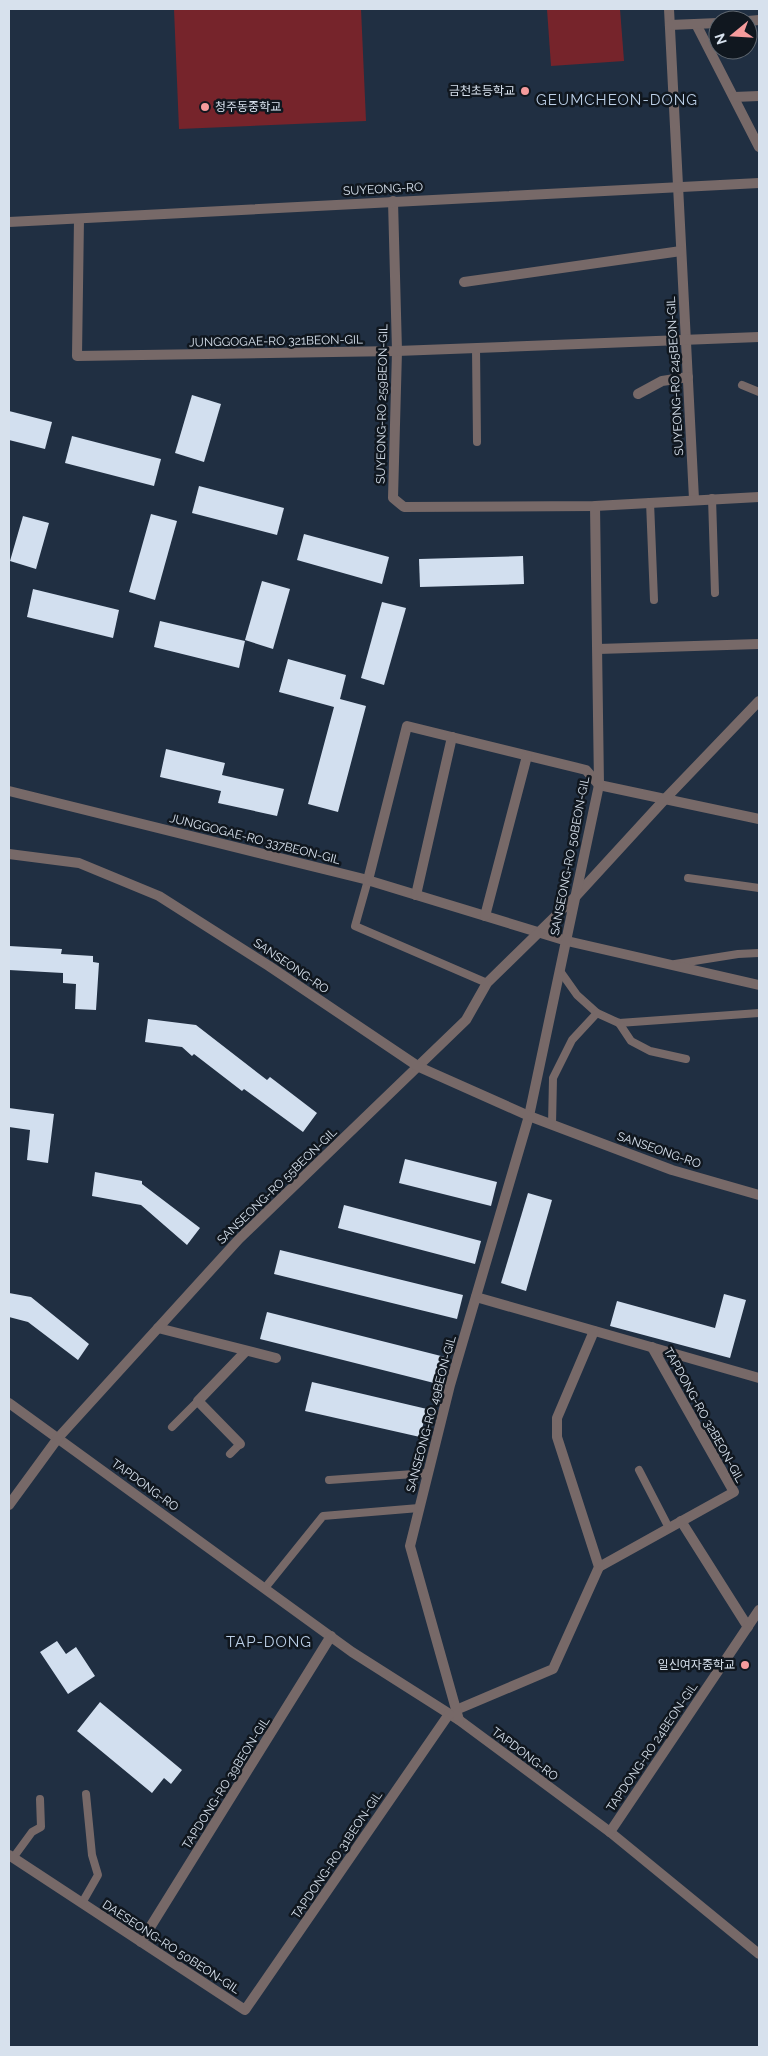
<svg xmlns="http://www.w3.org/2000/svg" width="768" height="2056" viewBox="0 0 768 2056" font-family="Raleway,'Noto Sans KR',sans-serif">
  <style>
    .green { fill: #76242b }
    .building { fill: #d2dfef }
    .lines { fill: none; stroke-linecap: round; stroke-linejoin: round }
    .service { stroke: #776968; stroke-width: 8 }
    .minor { stroke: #776968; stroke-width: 10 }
    .tertiary { stroke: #776968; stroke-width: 10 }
    .poi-dot { fill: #f59b9c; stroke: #10171f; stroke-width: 2 }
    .labels { text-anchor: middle; stroke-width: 5; stroke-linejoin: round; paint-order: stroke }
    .poi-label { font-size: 12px; fill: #d7e1ed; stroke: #10171f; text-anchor: end }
    .street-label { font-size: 12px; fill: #d7e1ed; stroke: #10171f }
    .quarter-label { font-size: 15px; letter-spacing: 1px; fill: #bcd0e8; stroke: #10171f }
  </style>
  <rect width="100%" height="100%" fill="#202f42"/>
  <g class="green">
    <path d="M174,9h187l5,112 -187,8z"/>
    <path d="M547,9h73l4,52 -73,5z"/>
  </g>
  <g class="building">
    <path d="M192,395l29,9 -17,58 -29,-9z"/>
    <path d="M9,411l43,11 -7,27 -36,-9z"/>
    <path d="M72,436l89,23 -7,27 -89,-23z"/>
    <path d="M199,486l85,22 -7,27 -85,-22z"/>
    <path d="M151,514l26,7 -22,79 -26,-8z"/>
    <path d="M23,516l26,7 -13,46 -26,-8z"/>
    <path d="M304,534l85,23 -7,27 -85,-24z"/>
    <path d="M523,556l1,28 -104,3 -1,-28z"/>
    <path d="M262,581l28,8 -17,60 -28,-9z"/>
    <path d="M33,589l86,21 -6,28 -86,-21z"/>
    <path d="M382,602l24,6 -22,77 -23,-7z"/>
    <path d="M160,621l85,20 -6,27 -85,-21z"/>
    <path d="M288,659l58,16 -6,24 26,7 -28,106 -30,-8 26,-97 -55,-15z"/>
    <path d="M166,749l59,14 -3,12 62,14 -7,27 -59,-13 3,-12 -61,-14z"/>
    <path d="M9,946l53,3 -1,5 32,2v6l6,1 -3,47 -21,-1 1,-25 -13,-1v-10l-54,-3z"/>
    <path d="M148,1019l48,6 71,55 3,-3 47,36 -14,19 -59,-43 -2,2 -48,-37 -2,2 -10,-9 -37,-5z"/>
    <path d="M9,1108l45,6 -6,49 -21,-3 3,-30 -21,-3z"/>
    <path d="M405,1159l92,23 -6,24 -92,-23z"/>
    <path d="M95,1172l47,9v3l58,44 -13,17 -46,-40 -49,-9z"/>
    <path d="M528,1193l24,7 -26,91 -25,-8z"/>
    <path d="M344,1205l137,36 -6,23 -137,-36z"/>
    <path d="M280,1250l183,45 -6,24 -183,-45z"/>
    <path d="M9,1293l22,4 58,47 -11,16 -50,-38 -19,-5z"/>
    <path d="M724,1294l22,6 -16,58 -120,-32 7,-25 98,27z"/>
    <path d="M267,1312l178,45 -7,27 -178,-45z"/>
    <path d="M312,1382l115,27 -7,28 -115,-26z"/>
    <path d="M57,1641l9,13 10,-7 19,29 -27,18 -28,-42z"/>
    <path d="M100,1702l82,68 -11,14 -7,-6 -12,15 -75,-62z"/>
  </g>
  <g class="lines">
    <g class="service">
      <path d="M476,348l1,94"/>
      <path d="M742,385l17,7"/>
      <path d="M712,498l3,95"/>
      <path d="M650,502l4,98"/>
      <path d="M688,878l71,10"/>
      <path d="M368,880l-13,46 132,57"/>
      <path d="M675,964l63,-10 21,-1"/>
      <path d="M560,971l17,24 20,18 22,10 140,-10"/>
      <path d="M619,1023l12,18 19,10 36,8"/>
      <path d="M552,1125l1,-47 19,-38 25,-27"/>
      <path d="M172,1427l26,-26"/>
      <path d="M230,1454l10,-10"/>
      <path d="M639,1470l30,58"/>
      <path d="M329,1480l99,-7"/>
      <path d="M265,1588l58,-72 96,-8"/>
      <path d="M13,1858l19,-26 9,-5 -1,-28"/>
      <path d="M82,1903l16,-28 -6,-20 -6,-61"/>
    </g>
    <g class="minor">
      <path d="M669,9l25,490"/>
      <path d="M748,21l11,-1"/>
      <path d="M696,24l63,123"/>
      <path d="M670,25l48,-2"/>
      <path d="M734,97l25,-1"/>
      <path d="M393,201l4,150 -4,147 11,9 191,-1 164,-9"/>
      <path d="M79,219l-2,137 320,-5 362,-14"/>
      <path d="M9,222l750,-39"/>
      <path d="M464,282l217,-31"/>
      <path d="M638,394l24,-13 26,-4"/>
      <path d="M598,649l161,-5"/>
      <path d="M9,791l355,88 203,62 192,44"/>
      <path d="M368,880l39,-154 179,44 13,15 160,34"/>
      <path d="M416,895l36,-158"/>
      <path d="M485,916l42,-160"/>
      <path d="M476,1297l283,81"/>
      <path d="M158,1328l118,30"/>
      <path d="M9,1403l343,249 107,68 151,112 149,122"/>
      <path d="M240,1444l-42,-43 48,-50"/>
      <path d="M9,1505l49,-67 181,-199 227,-219 21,-37 89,-87 89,-97 94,-98"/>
      <path d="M681,1521l67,106"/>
      <path d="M599,1567l135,-75 -82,-145"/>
      <path d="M456,1710l97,-41 46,-102 -42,-130v-19l37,-87"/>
      <path d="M459,1720l-49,-174 40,-161 79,-269 70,-331 -4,-279"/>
      <path d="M610,1832l149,-222"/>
      <path d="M9,1855l236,155 204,-296"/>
      <path d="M141,1942l190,-306"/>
    </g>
    <path class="tertiary" d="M9,854l70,9 80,33 110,70 150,101 110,49 143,54 87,25"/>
  </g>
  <g class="poi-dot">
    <circle cx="525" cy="91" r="5"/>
    <circle cx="205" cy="107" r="5"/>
    <circle cx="745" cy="1665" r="5"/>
  </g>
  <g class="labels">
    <g class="poi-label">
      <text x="515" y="95">금천초등학교</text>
      <text x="215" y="111" text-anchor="start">청주동중학교</text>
      <text x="735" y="1669">일신여자중학교</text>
    </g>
    <g class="street-label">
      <text transform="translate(383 189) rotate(-3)" y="4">SUYEONG-RO</text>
      <text transform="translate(276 341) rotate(-1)" y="4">JUNGGOGAE-RO 321BEON-GIL</text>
      <text transform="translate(675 376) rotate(-93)" y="4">SUYEONG-RO 245BEON-GIL</text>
      <text transform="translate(382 404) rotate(-89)" y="4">SUYEONG-RO 259BEON-GIL</text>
      <text transform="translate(255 839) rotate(14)" y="4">JUNGGOGAE-RO 337BEON-GIL</text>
      <text transform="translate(570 856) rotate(-79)" y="4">SANSEONG-RO 50BEON-GIL</text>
      <text transform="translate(291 966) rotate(34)" y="4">SANSEONG-RO</text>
      <text transform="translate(659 1150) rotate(19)" y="4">SANSEONG-RO</text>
      <text transform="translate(277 1186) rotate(-44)" y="4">SANSEONG-RO 55BEON-GIL</text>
      <text transform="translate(431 1414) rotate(-75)" y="4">SANSEONG-RO 49BEON-GIL</text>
      <text transform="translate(704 1415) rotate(61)" y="4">TAPDONG-RO 32BEON-GIL</text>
      <text transform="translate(145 1485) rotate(36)" y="4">TAPDONG-RO</text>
      <text transform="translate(652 1747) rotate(-56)" y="4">TAPDONG-RO 24BEON-GIL</text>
      <text transform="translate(525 1754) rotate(37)" y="4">TAPDONG-RO</text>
      <text transform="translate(226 1783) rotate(-58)" y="4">TAPDONG-RO 39BEON-GIL</text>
      <text transform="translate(337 1855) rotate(-56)" y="4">TAPDONG-RO 31BEON-GIL</text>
      <text transform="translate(171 1947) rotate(33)" y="4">DAESEONG-RO 50BEON-GIL</text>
    </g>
    <g class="quarter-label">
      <text x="617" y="105">GEUMCHEON-DONG</text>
      <text x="269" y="1647">TAP-DONG</text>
    </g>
  </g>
  <rect width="768" height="2056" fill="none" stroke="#d7e1ed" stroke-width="20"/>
  <g transform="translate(733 35) rotate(252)"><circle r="24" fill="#10171f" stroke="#606871"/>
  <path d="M0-4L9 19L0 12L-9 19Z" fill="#f59b9c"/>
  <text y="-8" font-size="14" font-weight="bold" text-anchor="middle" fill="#d7e1ed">N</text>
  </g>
</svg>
